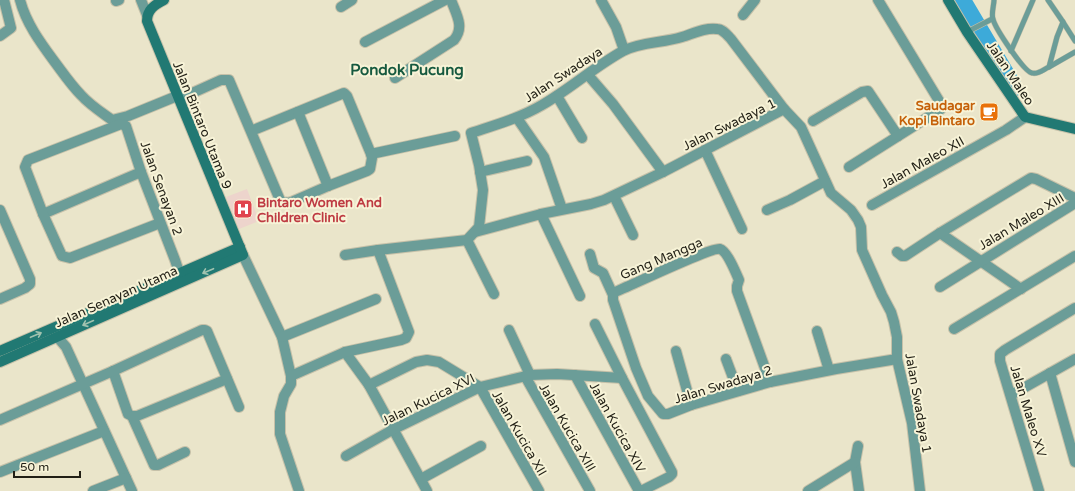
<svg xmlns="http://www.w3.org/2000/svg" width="1075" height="491" viewBox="0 0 1075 491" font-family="'Varela Round',sans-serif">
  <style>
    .medical { fill: #edd4cc }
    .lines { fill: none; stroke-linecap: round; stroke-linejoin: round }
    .river { stroke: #3daad9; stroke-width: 16 }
    .lane-casing { stroke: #c6c1a9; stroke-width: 6 }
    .street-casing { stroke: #c6c1a9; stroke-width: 12 }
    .secondary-casing { stroke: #c6c1a9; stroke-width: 12 }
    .lane { stroke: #6b9d98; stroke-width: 5 }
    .street { stroke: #6b9d98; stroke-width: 10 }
    .secondary { stroke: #217973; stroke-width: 10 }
    .oneway { stroke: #a1c2af }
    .labels { text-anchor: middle; stroke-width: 4; stroke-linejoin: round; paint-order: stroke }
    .street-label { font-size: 13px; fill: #211f15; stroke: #f7f3d7 }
    .food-label { font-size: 13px; font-weight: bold; fill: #c56008; stroke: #f7f3d7; text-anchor: end }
    .health-label { font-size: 13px; font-weight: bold; fill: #be3a42; stroke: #f7f3d7; text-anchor: start }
    .quarter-label { font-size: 15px; font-weight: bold; fill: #16593f; stroke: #f7f3d7 }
  </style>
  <rect width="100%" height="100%" fill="#eae5ca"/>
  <path class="medical" d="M247,189l12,32 -20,8 -13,-32z"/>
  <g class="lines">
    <path class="river" d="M963,0l52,88"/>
    <g class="lane-casing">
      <g id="lane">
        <path d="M994,0c0,5 -3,14 -1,19 2,9 31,53 39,54 6,2 12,-4 17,-6l8,-30 6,-15 -15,-22"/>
        <path d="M1063,22l12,19"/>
        <path d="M967,32l25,-13"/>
        <path d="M1011,51l22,-51"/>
        <path d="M1049,67l26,-15"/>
      </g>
    </g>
    <g class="street-casing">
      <g id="street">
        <path d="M20,0c6,23 20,42 34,61 9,12 17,24 27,34 9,10 20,17 31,25l16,-4 49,-20"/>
        <path d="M141,0l6,15"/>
        <path d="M601,0l15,27 8,23"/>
        <path d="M116,1l3,-1"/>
        <path d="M341,7l11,-7"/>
        <path d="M743,15l12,-15"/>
        <path d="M0,36l11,-8 -7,-28"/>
        <path d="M365,42l80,-42"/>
        <path d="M588,75l25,29 50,68"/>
        <path d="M395,78l59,-38c11,-13 2,-26 -3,-40"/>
        <path d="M557,96l25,42"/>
        <path d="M179,99l42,-19h8l51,120 2,2 7,1 39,-17 39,-15 3,-2 2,-11 -1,-4 -24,-58 -3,-3 -93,38"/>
        <path d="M298,112l30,74"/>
        <path d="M517,118l27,39 18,52"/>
        <path d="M813,121l49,-29 6,-1 30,45"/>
        <path d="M705,150l37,79"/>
        <path d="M371,154l84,-18"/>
        <path d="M849,167l92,-58v-5l-63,-104"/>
        <path d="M480,172l47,-11"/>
        <path d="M614,196l19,39"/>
        <path d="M872,205l134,-75 19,-13"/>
        <path d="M0,210l30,69v5l-5,4 -25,11"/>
        <path d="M767,210l23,-10 35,-19"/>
        <path d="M43,214l98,-42"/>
        <path d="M541,214l39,82"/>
        <path d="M160,223l-90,35 -8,-2 -19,-42 -18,-47 3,-7 93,-36 5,2 15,46 34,88 7,21"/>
        <path d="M475,232l66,-18 50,-10 13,-4 59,-28 121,-63"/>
        <path d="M940,233l81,56"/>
        <path d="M467,240l27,54"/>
        <path d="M897,252l5,4h3l35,-23 91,-55 5,1 39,19"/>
        <path d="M590,254l4,14 9,5 10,22v5l23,68 12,28 15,18h5l23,-9 79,-23 66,-13 61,-10"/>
        <path d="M243,255l39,82 9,39v8l-7,12 -4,16v22l19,57"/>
        <path d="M345,255l33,-5 89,-10 12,-13 4,-37 -4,-25 -8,-32c24,-8 49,-15 71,-28 28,-16 52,-38 81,-54 17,-9 40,-8 59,-14 10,-3 24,-10 35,-8 6,0 10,6 14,10l53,70 17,18 30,66 20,17 7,10 3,7 1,23 20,45 9,17 3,10 3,15v22l15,64 8,68"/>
        <path d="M940,287l135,-84"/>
        <path d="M613,295l2,-3c15,-6 96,-45 105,-43 7,2 16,24 19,31l-2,6v5l33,91"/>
        <path d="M595,324l27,54 50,94v2l-3,3 -28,14"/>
        <path d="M954,329l121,-73"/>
        <path d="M509,330l21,45"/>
        <path d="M817,331l12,39"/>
        <path d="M59,336l1,4 6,7 66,144"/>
        <path d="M282,337l94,-38"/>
        <path d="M676,351l15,54"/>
        <path d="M345,352l24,33 58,106"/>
        <path d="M726,359l12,32"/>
        <path d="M113,371l15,43 4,2 22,49h4l27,-13"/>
        <path d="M1050,373l25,89"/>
        <path d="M575,375l64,116"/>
        <path d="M291,376l54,-24 56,-12 5,-2 3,-6 -31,-82"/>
        <path d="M525,376l65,115"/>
        <path d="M369,385l47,-23 11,-2 12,2 41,25 59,104"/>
        <path d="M1011,395l64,-36"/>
        <path d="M132,416h5l90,-37"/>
        <path d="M0,420l113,-49 89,-41h3l2,1 32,76"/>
        <path d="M858,446l-3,16 4,29"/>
        <path d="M346,456l48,-27 86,-42 50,-12 27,-1 65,4"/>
        <path d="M0,472l104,-41"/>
        <path d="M421,479l60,-33"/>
        <path d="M93,491l33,-13"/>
        <path d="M808,491l47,-29"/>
        <path d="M1039,491l-39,-130v-7l5,-4 70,-42"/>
      </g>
    </g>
    <g class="secondary-casing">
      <g id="secondary">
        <path d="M948,0l19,32 58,85 50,12"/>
        <path d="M0,351l240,-104"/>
        <path d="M0,362l243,-107 -96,-234c0,-11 7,-16 17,-21"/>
      </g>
    </g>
    <use href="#lane" class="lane"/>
    <use href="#street" class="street"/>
    <use href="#secondary" class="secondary"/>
  </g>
  <defs><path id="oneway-shaft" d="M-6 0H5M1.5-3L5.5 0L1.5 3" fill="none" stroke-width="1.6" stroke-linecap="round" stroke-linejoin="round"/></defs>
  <g class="oneway">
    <use href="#oneway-shaft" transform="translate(208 271) rotate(157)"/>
    <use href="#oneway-shaft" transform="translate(88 323) rotate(156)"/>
    <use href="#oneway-shaft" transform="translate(36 335) rotate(-23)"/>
  </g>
  <defs>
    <g id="cafe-square" transform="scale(1)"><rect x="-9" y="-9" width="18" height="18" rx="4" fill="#e8710a" stroke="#f7f3d7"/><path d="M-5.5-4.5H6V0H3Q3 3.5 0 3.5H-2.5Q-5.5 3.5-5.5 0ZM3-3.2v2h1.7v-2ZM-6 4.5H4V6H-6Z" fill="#fff"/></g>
    <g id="hospital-square" transform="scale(1)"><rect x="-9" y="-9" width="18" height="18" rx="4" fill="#e0444e" stroke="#f7f3d7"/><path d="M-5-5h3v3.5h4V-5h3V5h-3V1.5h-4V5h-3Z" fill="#fff"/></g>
  </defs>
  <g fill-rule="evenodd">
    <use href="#cafe-square" x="989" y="112"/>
    <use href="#hospital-square" x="243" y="209"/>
  </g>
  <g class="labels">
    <g class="street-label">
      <text transform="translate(1011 73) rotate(56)" y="5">Jalan Maleo</text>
      <text transform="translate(563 74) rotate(-33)" y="5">Jalan Swadaya</text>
      <text transform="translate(729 124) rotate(-26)" y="5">Jalan Swadaya 1</text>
      <text transform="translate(203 125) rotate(68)" y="5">Jalan Bintaro Utama 9</text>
      <text transform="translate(922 162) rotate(-29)" y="5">Jalan Maleo XII</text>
      <text transform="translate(162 188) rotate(70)" y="5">Jalan Senayan 2</text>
      <text transform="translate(1021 221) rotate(-31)" y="5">Jalan Maleo XIII</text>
      <text transform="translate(661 258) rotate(-23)" y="5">Gang Mangga</text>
      <text transform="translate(116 296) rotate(-24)" y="5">Jalan Senayan Utama</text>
      <text transform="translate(723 384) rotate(-17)" y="5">Jalan Swadaya 2</text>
      <text transform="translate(428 399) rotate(-26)" y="5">Jalan Kucica XVI</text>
      <text transform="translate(919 403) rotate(80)" y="5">Jalan Swadaya 1</text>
      <text transform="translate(1029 411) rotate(73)" y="5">Jalan Maleo XV</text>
      <text transform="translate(568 427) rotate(60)" y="5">Jalan Kucica XIII</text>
      <text transform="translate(618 427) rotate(61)" y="5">Jalan Kucica XIV</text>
      <text transform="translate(520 433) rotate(60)" y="5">Jalan Kucica XII</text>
    </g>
    <g class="food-label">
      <text x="975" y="110">Saudagar<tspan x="975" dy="15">Kopi Bintaro</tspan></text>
    </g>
    <g class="health-label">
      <text x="257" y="207">Bintaro Women And<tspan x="257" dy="15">Children Clinic</tspan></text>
    </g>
    <g class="quarter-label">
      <text x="407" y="75">Pondok Pucung</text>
    </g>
  </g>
  <path d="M14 471v6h66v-6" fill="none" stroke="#211f15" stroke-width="2"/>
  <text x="20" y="471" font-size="12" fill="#211f15" stroke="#f7f3d7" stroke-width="3" paint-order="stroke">50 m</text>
</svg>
